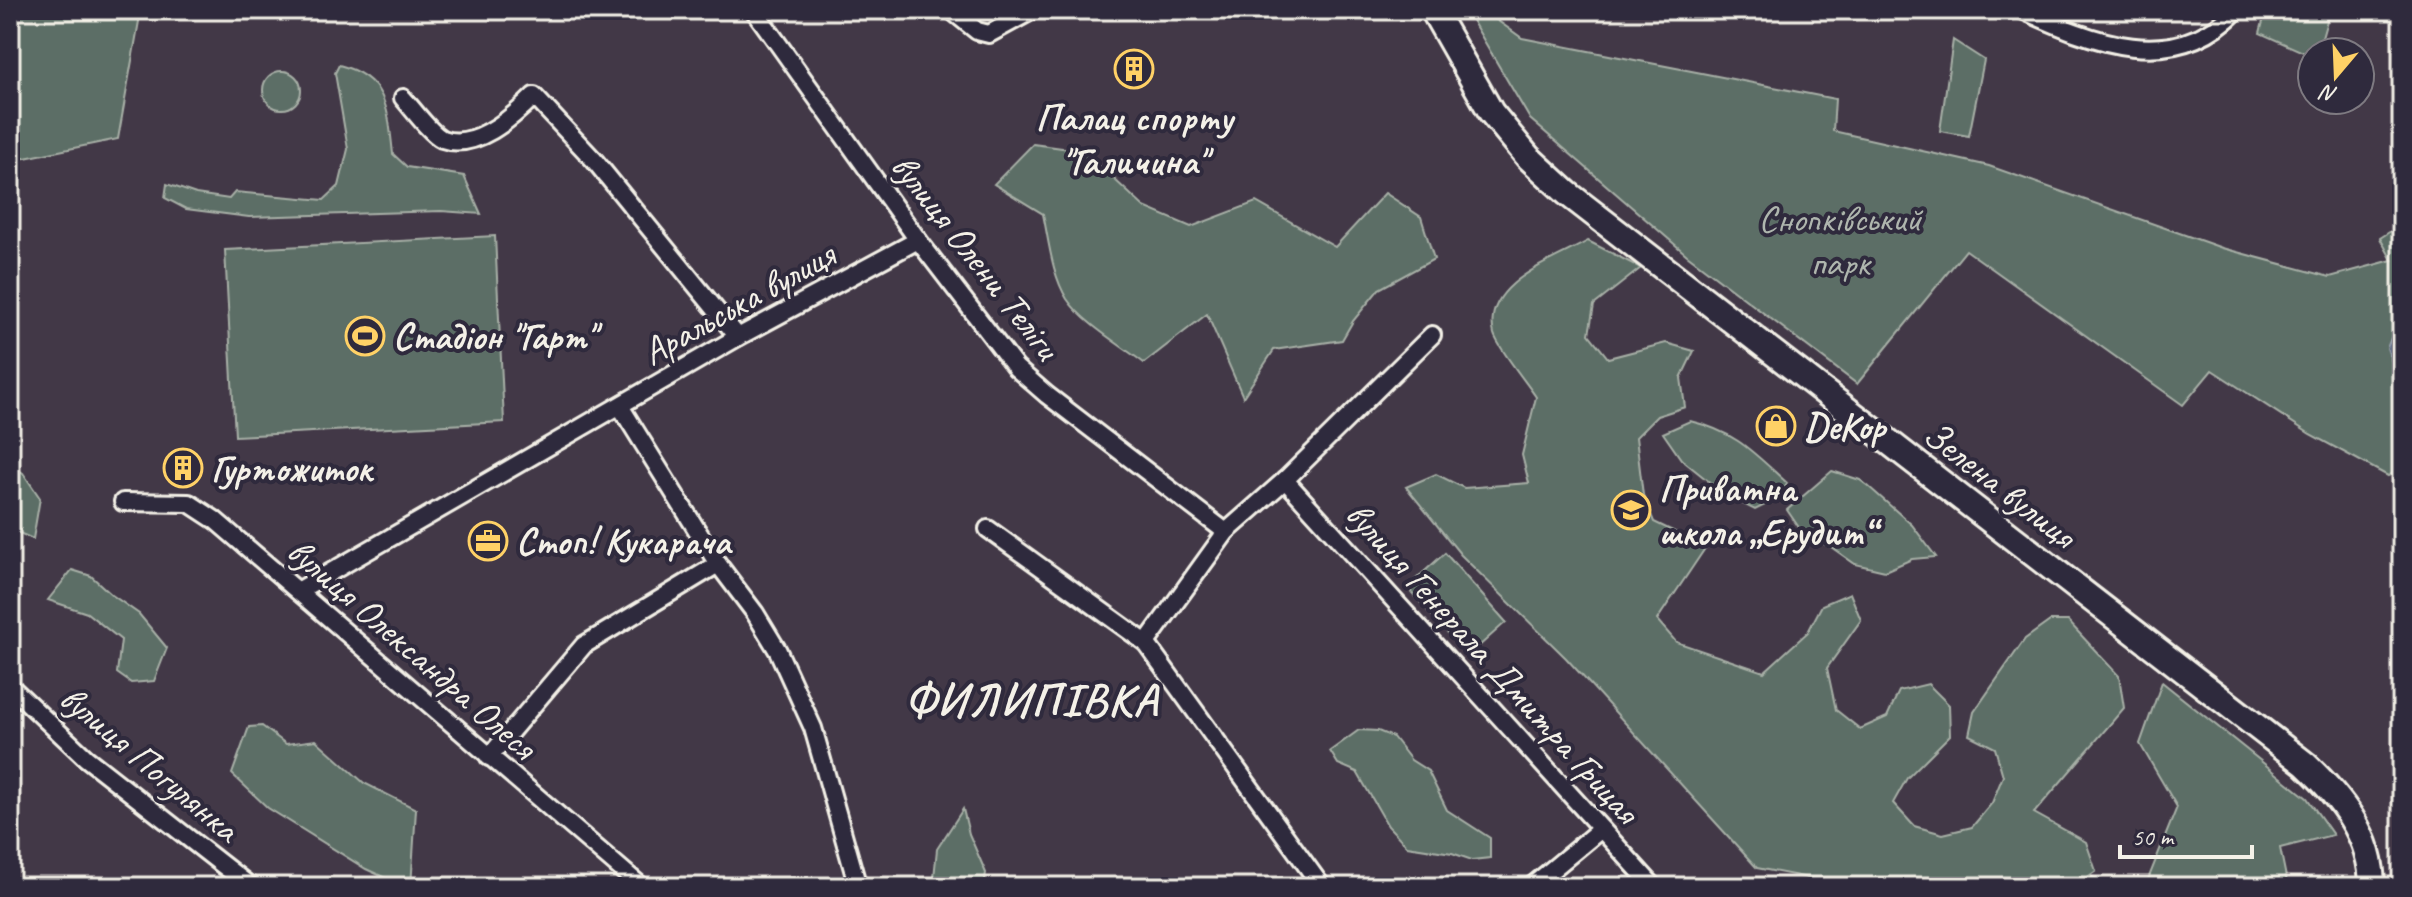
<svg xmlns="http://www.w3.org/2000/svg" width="2412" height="897" viewBox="0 0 2412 897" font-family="Caveat,sans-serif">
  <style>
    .green { fill: #5b6e66; stroke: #a8b0a7; stroke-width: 2 }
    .water { fill: #52607b; stroke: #939aa7; stroke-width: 2 }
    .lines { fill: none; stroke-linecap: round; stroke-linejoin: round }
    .street-casing { stroke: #f4f1e8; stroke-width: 22 }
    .primary-casing { stroke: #f4f1e8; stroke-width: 30 }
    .street { stroke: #2f2a3d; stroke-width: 16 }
    .primary { stroke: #2f2a3d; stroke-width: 24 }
    .labels { text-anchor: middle; stroke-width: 8; stroke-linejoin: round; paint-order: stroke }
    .poi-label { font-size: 38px; font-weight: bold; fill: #f4f1e8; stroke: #2f2a3d; text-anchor: start }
    .park-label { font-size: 38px; fill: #afb6ae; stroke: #2f2a3d }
    .street-label { font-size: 38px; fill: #f4f1e8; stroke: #2f2a3d }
    .district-label { font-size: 46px; font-weight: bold; letter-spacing: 2px; fill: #f4f1e8; stroke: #2f2a3d }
  </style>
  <rect width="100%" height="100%" fill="#423847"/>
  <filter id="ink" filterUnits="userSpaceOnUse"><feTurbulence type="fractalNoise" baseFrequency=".0125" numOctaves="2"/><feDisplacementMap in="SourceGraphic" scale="16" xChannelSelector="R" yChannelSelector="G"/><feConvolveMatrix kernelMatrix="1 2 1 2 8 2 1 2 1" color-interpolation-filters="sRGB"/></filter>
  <g filter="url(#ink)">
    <g class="green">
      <path d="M10,10h131l-23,129 -108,22z"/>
      <path d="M1466,10h23l5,8 28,20 313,61 -2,32 156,35 233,82 108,29 62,-17 -12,-22 22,-14v245l-14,7 -78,-42 -98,-64 -29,35 -217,-155 -109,134 -170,-129 -157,-136z"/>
      <path d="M2266,10h64l-12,42h-6v4l-52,-23z"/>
      <path d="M1953,40l31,20 -15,76 -29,-5z"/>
      <path d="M339,65c49,13 49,45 54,89l14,13 57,9 17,38 -40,-3 -192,6 -63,-8 -21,-11 2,-14 29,10 33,5 6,-7 89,8 15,-14 9,-37 -13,-76z"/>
      <circle cx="282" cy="90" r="19"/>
      <path d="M1033,144l51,7 60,56 47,20 65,-25 79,45 50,-54 36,24 13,42 -55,30 -26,32 -11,19 -68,10 -31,47 -36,-83 -63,49c-22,-17 -61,-40 -77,-64 -15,-24 -18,-57 -24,-85l-49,-30z"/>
      <path d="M495,236l9,186 -269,14 -10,-186z"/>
      <path d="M1588,241l53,27 -47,37 -5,29 19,24 58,-15 28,8 -13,27 4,29 -28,9 -21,21 7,58 11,27 52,25 -49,73 19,22 88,30 44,-40 14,-27 28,-12 11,27 -34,48 9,42 24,19 27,-12 12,-26 29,-7 21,21 1,30 -43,43 -14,25 21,23 29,8 29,-7 20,-24 11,-27 -8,-28 -26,-13 5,-23 51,-73 25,-18h18l51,55 5,32 -90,105 52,29 10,29 -7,5 32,11h-267l-97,-19 -191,-210 -105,-103 -55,-68 30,-13 28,14 65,-5 -7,-28 14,-58c-9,-14 -38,-49 -42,-63 -13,-50 60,-74 94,-93z"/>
      <path d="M1690,421c46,11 63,31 97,62l-6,14 -26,13 -28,-14 -46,-37 -18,-26z"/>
      <path d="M10,464l13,9 17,25 -7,41 -23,-10z"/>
      <path d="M1832,471l28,9 8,6 44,39 24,32 -24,2 -27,12 -30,-7 -24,-17 -27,-12 -17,-25z"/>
      <path d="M1445,553l61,69 -38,34 -61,-69z"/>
      <path d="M72,570l19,6 21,19 27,19 28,34 -13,33 -23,2 -14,-10 4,-33 -34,-27 -39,-13z"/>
      <path d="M2162,682l145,116 26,37 -53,13 8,39h-143l32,-80 -37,-63z"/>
      <path d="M262,726l24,18 30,-4 48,43 52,26 -5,78h-6l-39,-18 -98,-61 -36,-34 17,-47z"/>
      <path d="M1359,730l19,1 15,6 18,23 17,11 19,39 43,28v20l-18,2 -20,-7 -45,-7 -19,-20 -31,-54 -19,-8 -8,-13z"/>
      <path d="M963,809l6,25 17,39 -2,14h-51l4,-38z"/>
    </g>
    <path class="water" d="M2399,318h3v63l-7,-10 -8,-23z"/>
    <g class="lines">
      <g class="street-casing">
        <g id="street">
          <path d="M754,10l164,230 98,128 31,27 179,137"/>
          <path d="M951,10l26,21 12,3 44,-24"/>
          <path d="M2022,10c72,32 150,66 215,0"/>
          <path d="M403,98c9,10 28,36 39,41 33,12 70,-21 92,-43l60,64 144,177"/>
          <path d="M620,406l98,158 37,49 23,38 35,77 45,159"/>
          <path d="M1285,480l369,407"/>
          <path d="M123,502l66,1 26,17 427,367"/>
          <path d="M988,529l158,114 176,244"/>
          <path d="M298,591l440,-254 180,-97"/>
          <path d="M1146,643l80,-111 59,-52 147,-145"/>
          <path d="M10,686l76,72 165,129"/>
          <path d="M489,757l95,-112 134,-81"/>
          <path d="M1531,887l70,-58"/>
        </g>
      </g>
      <g class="primary-casing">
        <path id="primary" d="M1433,10l58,102 37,45 39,36 738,571c35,33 67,71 67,123"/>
      </g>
      <use href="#street" class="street"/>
      <use href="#primary" class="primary"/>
    </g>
  </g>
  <defs>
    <g id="building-ring" transform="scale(2)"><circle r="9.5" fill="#2f2a3d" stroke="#ffd166" stroke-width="1.5"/><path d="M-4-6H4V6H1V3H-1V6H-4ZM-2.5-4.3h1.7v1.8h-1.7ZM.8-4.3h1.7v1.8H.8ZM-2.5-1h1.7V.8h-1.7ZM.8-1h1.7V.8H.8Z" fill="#ffd166"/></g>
    <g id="stadium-ring" transform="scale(2)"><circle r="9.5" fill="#2f2a3d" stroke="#ffd166" stroke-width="1.5"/><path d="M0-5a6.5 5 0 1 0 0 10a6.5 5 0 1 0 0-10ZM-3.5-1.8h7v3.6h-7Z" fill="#ffd166"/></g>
    <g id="shop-ring" transform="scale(2)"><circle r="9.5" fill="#2f2a3d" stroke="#ffd166" stroke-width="1.5"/><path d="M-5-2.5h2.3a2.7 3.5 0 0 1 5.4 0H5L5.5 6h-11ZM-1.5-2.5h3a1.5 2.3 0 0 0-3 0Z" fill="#ffd166"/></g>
    <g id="school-ring" transform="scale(2)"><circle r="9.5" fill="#2f2a3d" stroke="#ffd166" stroke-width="1.5"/><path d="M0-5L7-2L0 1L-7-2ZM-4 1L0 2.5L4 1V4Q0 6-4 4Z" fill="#ffd166"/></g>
    <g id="office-ring" transform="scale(2)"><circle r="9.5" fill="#2f2a3d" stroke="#ffd166" stroke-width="1.5"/><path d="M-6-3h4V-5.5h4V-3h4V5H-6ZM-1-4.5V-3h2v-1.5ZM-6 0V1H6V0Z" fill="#ffd166"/></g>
  </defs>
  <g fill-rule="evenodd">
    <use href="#building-ring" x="1134" y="69"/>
    <use href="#stadium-ring" x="365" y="336"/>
    <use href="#shop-ring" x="1776" y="426"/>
    <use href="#building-ring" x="183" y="468"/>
    <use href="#school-ring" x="1631" y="510"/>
    <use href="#office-ring" x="488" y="541"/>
  </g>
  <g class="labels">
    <g class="poi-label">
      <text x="1134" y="130" text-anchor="middle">Палац спорту<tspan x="1134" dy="44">"Галичина"</tspan></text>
      <text x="393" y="349">Стадіон "Гарт"</text>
      <text x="1804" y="439">DeKop</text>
      <text x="211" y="481">Гуртожиток</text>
      <text x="1659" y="501">Приватна<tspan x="1659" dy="44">школа „Ерудит“</tspan></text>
      <text x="516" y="554">Стоп! Кукарача</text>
    </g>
    <g class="park-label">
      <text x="1840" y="231">Снопківський<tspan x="1840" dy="44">парк</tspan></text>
    </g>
    <g class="street-label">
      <text transform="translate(976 256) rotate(52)" y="13">вулиця Олени Теліги</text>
      <text transform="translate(738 303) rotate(-29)" y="13">Аральська вулиця</text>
      <text transform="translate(2000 484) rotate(38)" y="13">Зелена вулиця</text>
      <text transform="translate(412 648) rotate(41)" y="13">вулиця Олександра Олеся</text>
      <text transform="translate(1493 662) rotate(48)" y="13">вулиця Генерала Дмитра Грицая</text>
      <text transform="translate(150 763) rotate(40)" y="13">вулиця Погулянка</text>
    </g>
    <g class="district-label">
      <text x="1032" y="715">ФИЛИПІВКА</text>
    </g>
  </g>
  <rect width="2412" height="897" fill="none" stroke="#2f2a3d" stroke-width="40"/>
  <rect x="20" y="20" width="2372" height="857" fill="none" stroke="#f4f1e8" stroke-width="3" filter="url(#ink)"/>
  <g transform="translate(2336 76) rotate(199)"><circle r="38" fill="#2f2a3d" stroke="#7e7a81" stroke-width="2"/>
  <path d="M0-6L14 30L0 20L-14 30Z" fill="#ffd166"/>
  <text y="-12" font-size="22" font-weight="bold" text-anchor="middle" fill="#f4f1e8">N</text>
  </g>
  <path d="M2120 845v12h132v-12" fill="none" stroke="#f4f1e8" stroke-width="4"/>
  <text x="2132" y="845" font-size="24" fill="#f4f1e8" stroke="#2f2a3d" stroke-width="6" paint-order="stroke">50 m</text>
</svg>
